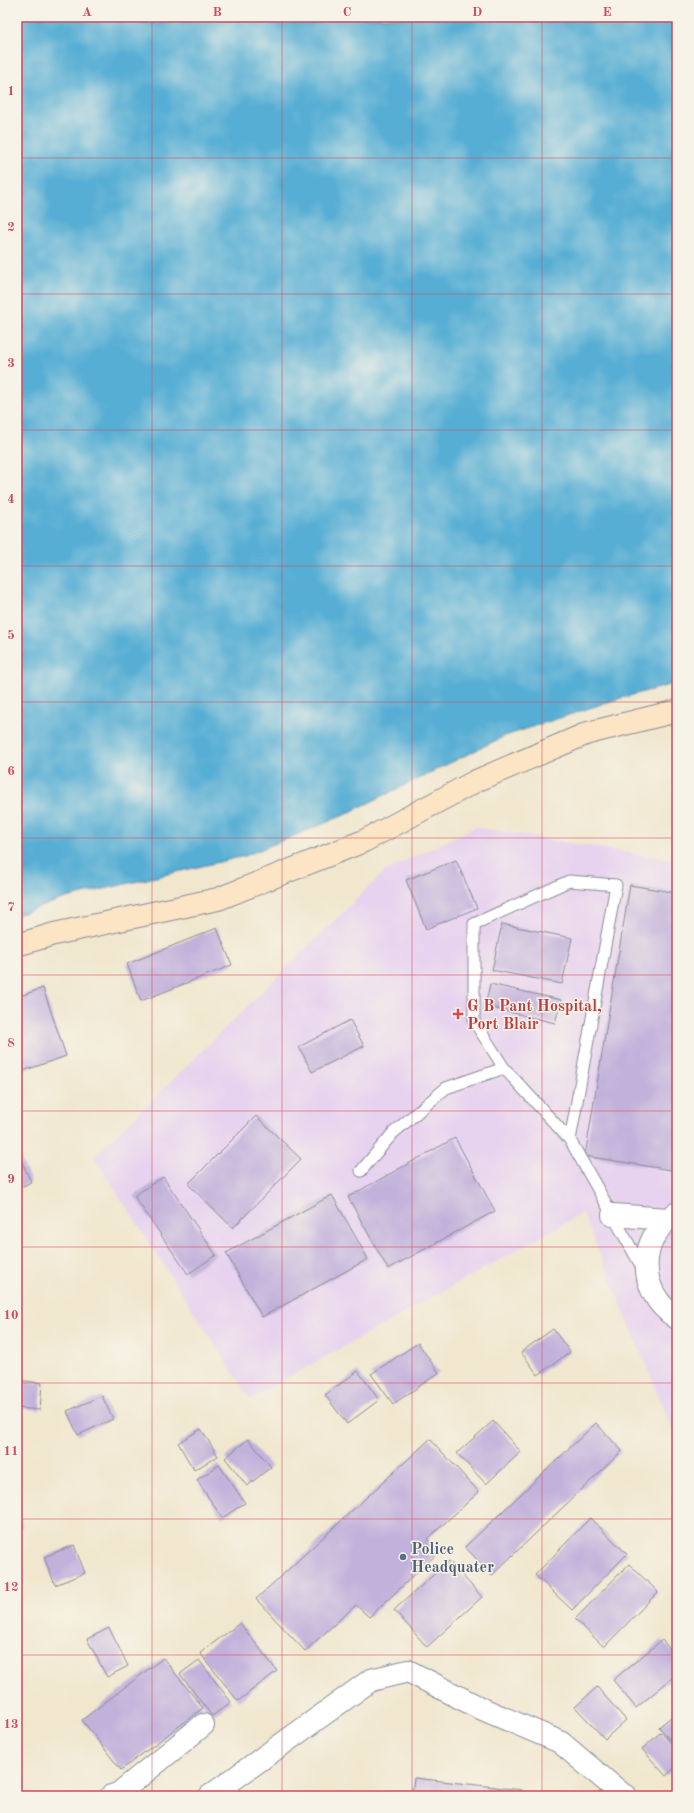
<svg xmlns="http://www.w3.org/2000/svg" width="694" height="1813" viewBox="0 0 694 1813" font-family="'Old Standard TT',serif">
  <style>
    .built { fill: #e7d2ef }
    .water { fill: #57aed4; stroke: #396e99 }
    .building { fill: #c2b1db }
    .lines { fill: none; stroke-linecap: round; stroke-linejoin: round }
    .lane-casing { stroke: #868b96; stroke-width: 13 }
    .street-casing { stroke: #868b96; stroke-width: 24 }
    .secondary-casing { stroke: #868b96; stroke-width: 24 }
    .lane { stroke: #fff; stroke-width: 11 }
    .street { stroke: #fff; stroke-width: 22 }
    .secondary { stroke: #fce5c4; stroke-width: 22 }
    .grid { fill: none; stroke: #d1495b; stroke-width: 1; stroke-opacity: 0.55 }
    .health-dot { fill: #e0444e; stroke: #f7f3e8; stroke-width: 1.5 }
    .service-dot { fill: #5c6f8a; stroke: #f7f3e8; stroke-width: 1.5 }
    .labels { text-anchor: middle; stroke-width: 3; stroke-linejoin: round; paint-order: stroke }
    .health-label { font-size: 16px; font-weight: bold; fill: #be3a42; stroke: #f7f3e8; text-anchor: start }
    .service-label { font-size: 16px; font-weight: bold; fill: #4e5e75; stroke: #f7f3e8; text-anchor: start }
    .neatline { fill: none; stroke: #d1495b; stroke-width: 1.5 }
    .grid-label { font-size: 13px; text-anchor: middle; font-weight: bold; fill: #d1495b }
  </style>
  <rect width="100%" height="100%" fill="#f7f3e8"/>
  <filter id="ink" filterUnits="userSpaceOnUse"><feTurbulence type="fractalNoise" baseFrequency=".025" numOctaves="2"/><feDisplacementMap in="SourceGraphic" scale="8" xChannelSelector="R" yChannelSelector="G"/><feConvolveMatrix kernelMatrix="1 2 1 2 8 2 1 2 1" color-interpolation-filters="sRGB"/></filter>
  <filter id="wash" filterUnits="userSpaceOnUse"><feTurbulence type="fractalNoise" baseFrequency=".012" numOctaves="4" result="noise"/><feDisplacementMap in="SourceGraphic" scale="16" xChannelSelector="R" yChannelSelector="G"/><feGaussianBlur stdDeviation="0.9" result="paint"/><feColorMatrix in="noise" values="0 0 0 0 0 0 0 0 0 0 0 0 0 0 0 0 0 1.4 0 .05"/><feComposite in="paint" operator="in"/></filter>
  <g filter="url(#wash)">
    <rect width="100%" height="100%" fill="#f1e7cf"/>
    <path class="built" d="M475,827l202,34v579l-94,-227 -333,186 -156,-242 291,-286z"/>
    <path class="water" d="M17,17h660v666l-63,17 -109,36 -163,80 -97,40 -179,42 -49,17z"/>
    <g id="blocks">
      <g class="building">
        <path d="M456,860l21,48 -51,21 -20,-49z"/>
        <path d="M630,885l47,8v278l-92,-15z"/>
        <path d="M502,924l70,14 -10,46 -70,-14z"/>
        <path d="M217,928l15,37 -91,36 -14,-37z"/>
        <path d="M490,984l71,16 -6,23 -70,-17z"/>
        <path d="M43,988l23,68 -49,17v-76z"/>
        <path d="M350,1020l14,26 -52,26 -13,-25z"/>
        <path d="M256,1116l45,43 -68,69 -45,-44z"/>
        <path d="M455,1138l40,73 -107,58 -40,-72z"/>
        <path d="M17,1151l14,31 -14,7z"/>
        <path d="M163,1177l53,78 -28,19 -54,-78z"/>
        <path d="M332,1195l36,64 -106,58 -36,-64z"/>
        <path d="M553,1329l17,23 -32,23 -17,-23z"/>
        <path d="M418,1343l21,30 -46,31 -22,-30z"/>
        <path d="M358,1371l21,29 -32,24 -22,-29z"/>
        <path d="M17,1380l25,3 -2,27 -23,-2z"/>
        <path d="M102,1396l11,23 -35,16 -11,-24z"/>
        <path d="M493,1421l28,31 -35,32 -29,-31z"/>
        <path d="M596,1423l26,28 -130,124 -27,-28z"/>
        <path d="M201,1429l17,27 -24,14 -16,-27z"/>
        <path d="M248,1439l23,28 -24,19 -22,-28z"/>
        <path d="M430,1439l49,53 -52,47 12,13 -70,65 -13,-12 -51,46 -49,-52z"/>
        <path d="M219,1465l26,38 -23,15 -25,-38z"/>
        <path d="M17,1499l5,28 -5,1z"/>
        <path d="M590,1518l37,36 -55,56 -37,-35z"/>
        <path d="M74,1545l11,28 -30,12 -11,-28z"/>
        <path d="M449,1561l33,36 -55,50 -33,-37z"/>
        <path d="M629,1564l29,28 -54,55 -29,-28z"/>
        <path d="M240,1623l37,48 -39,30 -38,-48z"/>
        <path d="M109,1628l19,38 -21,11 -20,-38z"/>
        <path d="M662,1640l15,17v17l-41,34 -23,-28z"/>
        <path d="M163,1658l40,50 -82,62 -39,-50z"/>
        <path d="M199,1660l32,42 -19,14 -32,-42z"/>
        <path d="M597,1687l29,33 -21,19 -30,-32z"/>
        <path d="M677,1712v36l-18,-21z"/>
        <path d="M661,1732l16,18v16l-11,10 -24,-27z"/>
        <path d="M414,1778l108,12 -1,6h-109z"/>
      </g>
    </g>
  </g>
  <g filter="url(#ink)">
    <use href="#blocks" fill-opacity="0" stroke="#868b96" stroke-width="1"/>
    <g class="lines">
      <g class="lane-casing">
        <g id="lane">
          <path d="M570,1140l-66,-72 -30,-47v-97l95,-43 47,4 -46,255 73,129"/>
          <path d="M361,1171l32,-38 53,-45 58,-20"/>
        </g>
      </g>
      <g class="street-casing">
        <g id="street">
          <path d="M677,1213c-41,25 -40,80 0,105"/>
          <path d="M613,1215l54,4"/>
          <path d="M111,1796l7,-2 85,-69"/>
          <path d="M210,1796l161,-116 37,-9 72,37 80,34 63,53 3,1"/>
        </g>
      </g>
      <g class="secondary-casing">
        <path id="secondary" d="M17,945l37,-11 164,-35 146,-58 112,-60 112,-48 89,-22"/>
      </g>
      <use href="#lane" class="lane"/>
      <use href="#street" class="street"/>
      <use href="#secondary" class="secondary"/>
    </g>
  </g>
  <path class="grid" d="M152,17v1779M282,17v1779M412,17v1779M542,17v1779M17,158h660M17,294h660M17,430h660M17,566h660M17,702h660M17,838h660M17,975h660M17,1111h660M17,1247h660M17,1383h660M17,1519h660M17,1655h660"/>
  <path class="health-dot" d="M456 1008h4v4h4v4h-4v4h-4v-4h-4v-4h4z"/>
  <circle class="service-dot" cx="403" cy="1557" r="4"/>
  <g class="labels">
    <g class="health-label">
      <text x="467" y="1011">G B Pant Hospital,<tspan x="467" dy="18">Port Blair</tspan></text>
    </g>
    <g class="service-label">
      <text x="411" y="1554">Police<tspan x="411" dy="18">Headquater</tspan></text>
    </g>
  </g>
  <rect width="694" height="1813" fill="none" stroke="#f7f3e8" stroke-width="44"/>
  <rect x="22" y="22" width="650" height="1769" class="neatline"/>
  <g class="grid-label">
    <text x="87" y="16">A</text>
    <text x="217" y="16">B</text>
    <text x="347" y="16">C</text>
    <text x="477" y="16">D</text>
    <text x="607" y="16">E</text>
    <text x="11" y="95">1</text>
    <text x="11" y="231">2</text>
    <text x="11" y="367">3</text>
    <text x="11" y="503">4</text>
    <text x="11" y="639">5</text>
    <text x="11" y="775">6</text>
    <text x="11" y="911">7</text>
    <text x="11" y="1047">8</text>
    <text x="11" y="1183">9</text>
    <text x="11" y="1319">10</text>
    <text x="11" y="1455">11</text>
    <text x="11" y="1591">12</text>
    <text x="11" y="1728">13</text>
  </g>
</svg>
